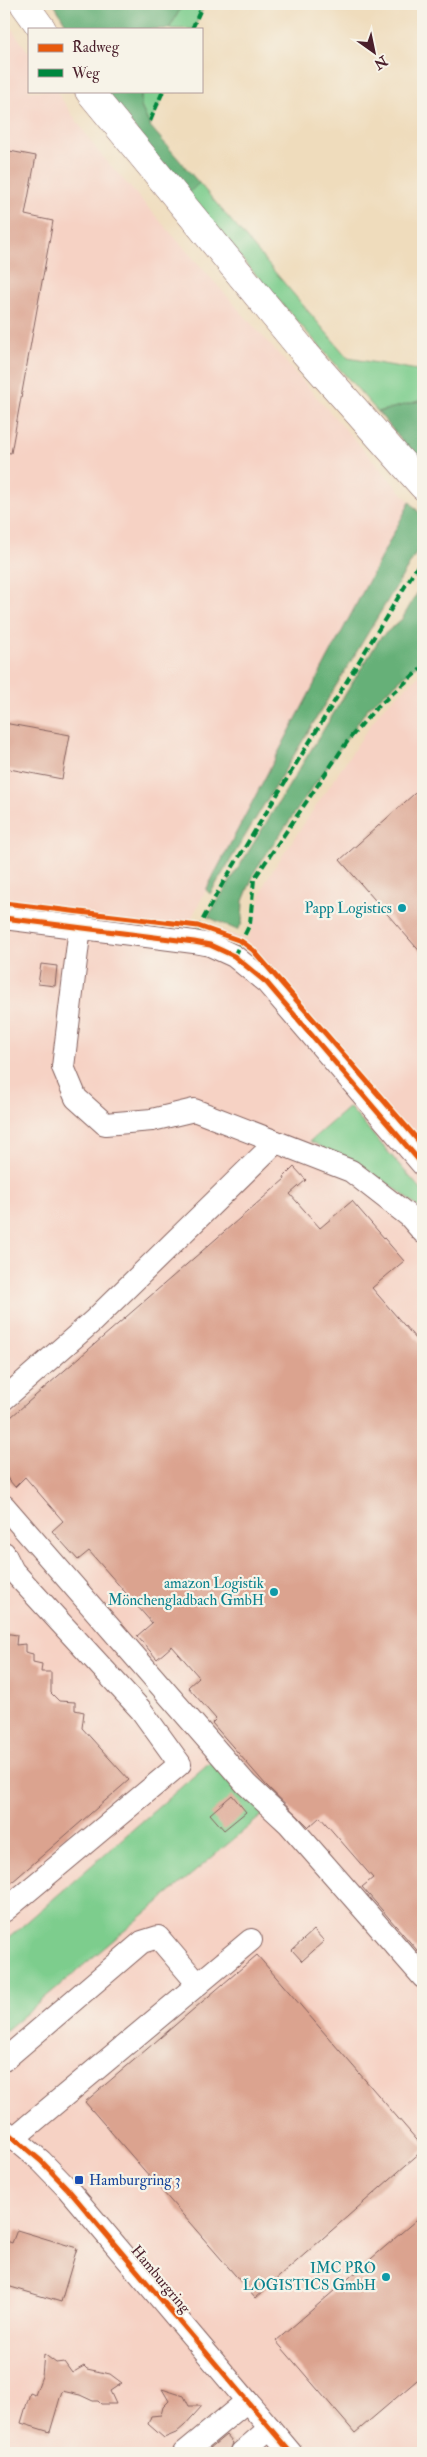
<svg xmlns="http://www.w3.org/2000/svg" width="427" height="2457" viewBox="0 0 427 2457" font-family="'IM FELL Double Pica',serif">
  <style>
    .built { fill: #f6d2c4 }
    .green { fill: #7dcd8d; stroke: #64765c }
    .forest { fill: #66b078; stroke: #586852 }
    .building { fill: #dba38f }
    .lines { fill: none; stroke-linecap: round; stroke-linejoin: round }
    .minor-casing { stroke: #84615e; stroke-width: 24 }
    .major-casing { stroke: #84615e; stroke-width: 29 }
    .minor { stroke: #fff; stroke-width: 22 }
    .major { stroke: #fff; stroke-width: 28 }
    .quiet { stroke: #00873e; stroke-width: 4; stroke-dasharray: 8 4; stroke-linecap: butt }
    .cycleway-casing { stroke: #f7f3e8; stroke-width: 8 }
    .cycleway { stroke: #e8590c; stroke-width: 5 }
    .culture-dot { fill: #0f9aa8; stroke: #f7f3e8; stroke-width: 2 }
    .transit-dot { fill: #1a4fb4; stroke: #f7f3e8; stroke-width: 2 }
    .labels { text-anchor: middle; stroke-width: 4.5; stroke-linejoin: round; paint-order: stroke }
    .culture-label { font-size: 15px; fill: #0d838f; stroke: #f7f3e8; text-anchor: end }
    .transit-label { font-size: 15px; fill: #164399; stroke: #f7f3e8; text-anchor: start }
    .street-label { font-size: 15px; fill: #4a1f2b; stroke: #f7f3e8 }
  </style>
  <rect width="100%" height="100%" fill="#f7f3e8"/>
  <filter id="ink" filterUnits="userSpaceOnUse"><feTurbulence type="fractalNoise" baseFrequency=".02" numOctaves="2"/><feDisplacementMap in="SourceGraphic" scale="10" xChannelSelector="R" yChannelSelector="G"/><feConvolveMatrix kernelMatrix="1 2 1 2 8 2 1 2 1" color-interpolation-filters="sRGB"/></filter>
  <filter id="wash" filterUnits="userSpaceOnUse"><feTurbulence type="fractalNoise" baseFrequency=".0096" numOctaves="4" result="noise"/><feDisplacementMap in="SourceGraphic" scale="20" xChannelSelector="R" yChannelSelector="G"/><feGaussianBlur stdDeviation="1.12" result="paint"/><feColorMatrix in="noise" values="0 0 0 0 0 0 0 0 0 0 0 0 0 0 0 0 0 1.4 0 .05"/><feComposite in="paint" operator="in"/></filter>
  <g filter="url(#wash)">
    <rect width="100%" height="100%" fill="#efdcbc"/>
    <path class="built" d="M4,18l25,35v38h27l41,59 313,352 -219,417 57,21 18,-60 114,-169 43,-39v1781h-419z"/>
    <g class="green">
      <path d="M183,4h22l-11,25h-25z"/>
      <path d="M141,91h25l-16,35 -9,-19z"/>
      <path d="M199,183l149,175 75,13v29l-45,12 -192,-216z"/>
      <path d="M349,1107l74,85v21c-32,-34 -72,-50 -113,-72z"/>
      <path d="M211,1761l55,51 -262,220v-90z"/>
    </g>
    <g class="forest">
      <path d="M54,4h129l-14,25h-100z"/>
      <path d="M106,91h35v16l9,19 49,57 -13,13z"/>
      <path d="M423,400v66l-45,-54z"/>
      <path d="M410,502l13,15v25l-213,352 -4,-4z"/>
      <path d="M423,583v77l-55,48 -112,161 -13,32 -1,23 -5,6 -29,-13 172,-279 22,-19z"/>
    </g>
    <g id="blocks">
      <g class="building">
        <path d="M4,150l32,6 -11,59 28,6 -42,232 -7,-1z"/>
        <path d="M4,723l66,12 -8,44 -58,-11z"/>
        <path d="M423,786v169l-83,-95z"/>
        <path d="M41,964l16,2 -2,20 -17,-2z"/>
        <path d="M294,1167l12,13 -16,14 30,34 32,-27 52,60 -32,27 51,59v610l-61,-70 11,-9 -53,-61 -11,10 -43,-42 -54,-62 4,-4 -28,-32 11,-10 -27,-31 -15,13 -20,-23 15,-13 -63,-72 -11,9 -26,-29 11,-10 -38,-44 -10,10 -11,-13v-51l281,-244 -1,-2z"/>
        <path d="M4,1633l13,2 -1,10 9,-1v8l8,2v8l9,2 -1,8h10v21l8,8 16,1v8l9,2 -2,16 47,52 -125,109z"/>
        <path d="M232,1795l14,17 -22,18 -14,-16z"/>
        <path d="M314,1930l10,11 -22,20 -10,-11z"/>
        <path d="M257,1955l166,192v3l-168,148 -170,-196z"/>
        <path d="M423,2214v161l-68,58 -79,-92z"/>
        <path d="M17,2230l60,18 -16,54 -57,-17v-45l8,3z"/>
        <path d="M44,2354l12,9 8,-1 8,11 12,-7 3,3 23,5 12,9 -12,8 6,13h-15l-3,-3h-5l-13,-6 -18,-4 -12,41 -29,-9 9,-30 5,2 7,-19z"/>
        <path d="M162,2389l22,7 5,10h13l-18,20 -8,7 -12,5 -16,-14 3,-8 10,-1 2,-8 6,-6z"/>
        <path d="M226,2435l7,8 -4,10h-25z"/>
      </g>
    </g>
  </g>
  <g filter="url(#ink)">
    <use href="#blocks" fill-opacity="0" stroke="#84615e" stroke-width="1"/>
    <g class="lines">
      <g class="minor-casing">
        <g id="minor">
          <path d="M4,918l190,24 16,3 24,11 33,27 156,182"/>
          <path d="M80,927l-17,140 13,31 29,26 47,-4 42,-10 157,61 58,45 14,16"/>
          <path d="M4,1399l89,-78 183,-179"/>
          <path d="M4,1506l242,278 43,40 134,153"/>
          <path d="M4,1553l9,18 128,139 39,54 -176,147"/>
          <path d="M4,2060l138,-118 16,-5 40,47"/>
          <path d="M4,2130l37,31 26,27 224,265"/>
          <path d="M15,2137l236,-197"/>
          <path d="M242,2452l28,-24"/>
          <path d="M184,2453l63,-52"/>
        </g>
      </g>
      <g class="major-casing">
        <g id="major">
          <path d="M24,4l18,25"/>
          <path d="M89,91l215,261 119,134"/>
        </g>
      </g>
      <use href="#minor" class="minor"/>
      <use href="#major" class="major"/>
      <g class="quiet">
        <path d="M192,29l11,-25"/>
        <path d="M150,121l13,-30"/>
        <path d="M197,930l26,-47 200,-326"/>
        <path d="M234,956l16,-32 4,-45 95,-140 28,-32 46,-40"/>
      </g>
      <g class="cycleway-casing">
        <g id="cycleway">
          <path d="M4,903l194,23 43,15 12,9 170,196"/>
          <path d="M4,918l190,24 16,3 24,11 33,27 156,182"/>
          <path d="M4,2130l37,31 26,27 224,265"/>
        </g>
      </g>
      <use href="#cycleway" class="cycleway"/>
    </g>
  </g>
  <g class="culture-dot">
    <circle cx="402" cy="908" r="5"/>
    <circle cx="274" cy="1592" r="5"/>
    <circle cx="386" cy="2277" r="5"/>
  </g>
  <rect class="transit-dot" x="74" y="2175" width="10" height="10" rx="2.5"/>
  <g class="labels">
    <g class="culture-label">
      <text x="392" y="913">Papp Logistics</text>
      <text x="264" y="1588">amazon Logistik<tspan x="264" dy="17">Mönchengladbach GmbH</tspan></text>
      <text x="376" y="2273">IMC PRO<tspan x="376" dy="17">LOGISTICS GmbH</tspan></text>
    </g>
    <g class="transit-label">
      <text x="89" y="2185">Hamburgring 3</text>
    </g>
    <g class="street-label">
      <text transform="translate(161 2279) rotate(50)" y="5">Hamburgring</text>
    </g>
  </g>
  <rect width="427" height="2457" fill="none" stroke="#f7f3e8" stroke-width="20"/>
  <rect x="28" y="28" width="175" height="65" fill="#f7f3e8" stroke="#b29e9c"/>
  <rect x="38" y="44" width="25" height="8" fill="#e8590c" stroke="#b29e9c"/>
  <text x="72" y="52" font-size="15" fill="#4a1f2b">Radweg</text>
  <rect x="38" y="69" width="25" height="8" fill="#00873e" stroke="#b29e9c"/>
  <text x="72" y="78" font-size="15" fill="#4a1f2b">Weg</text>
  <g transform="translate(374 52) rotate(147)" stroke="#f7f3e8" stroke-width="4" paint-order="stroke">
  <path d="M0-4L9 19L0 12L-9 19Z" fill="#4a1f2b"/>
  <text y="-8" font-size="14" font-weight="bold" text-anchor="middle" fill="#4a1f2b">N</text>
  </g>
</svg>
